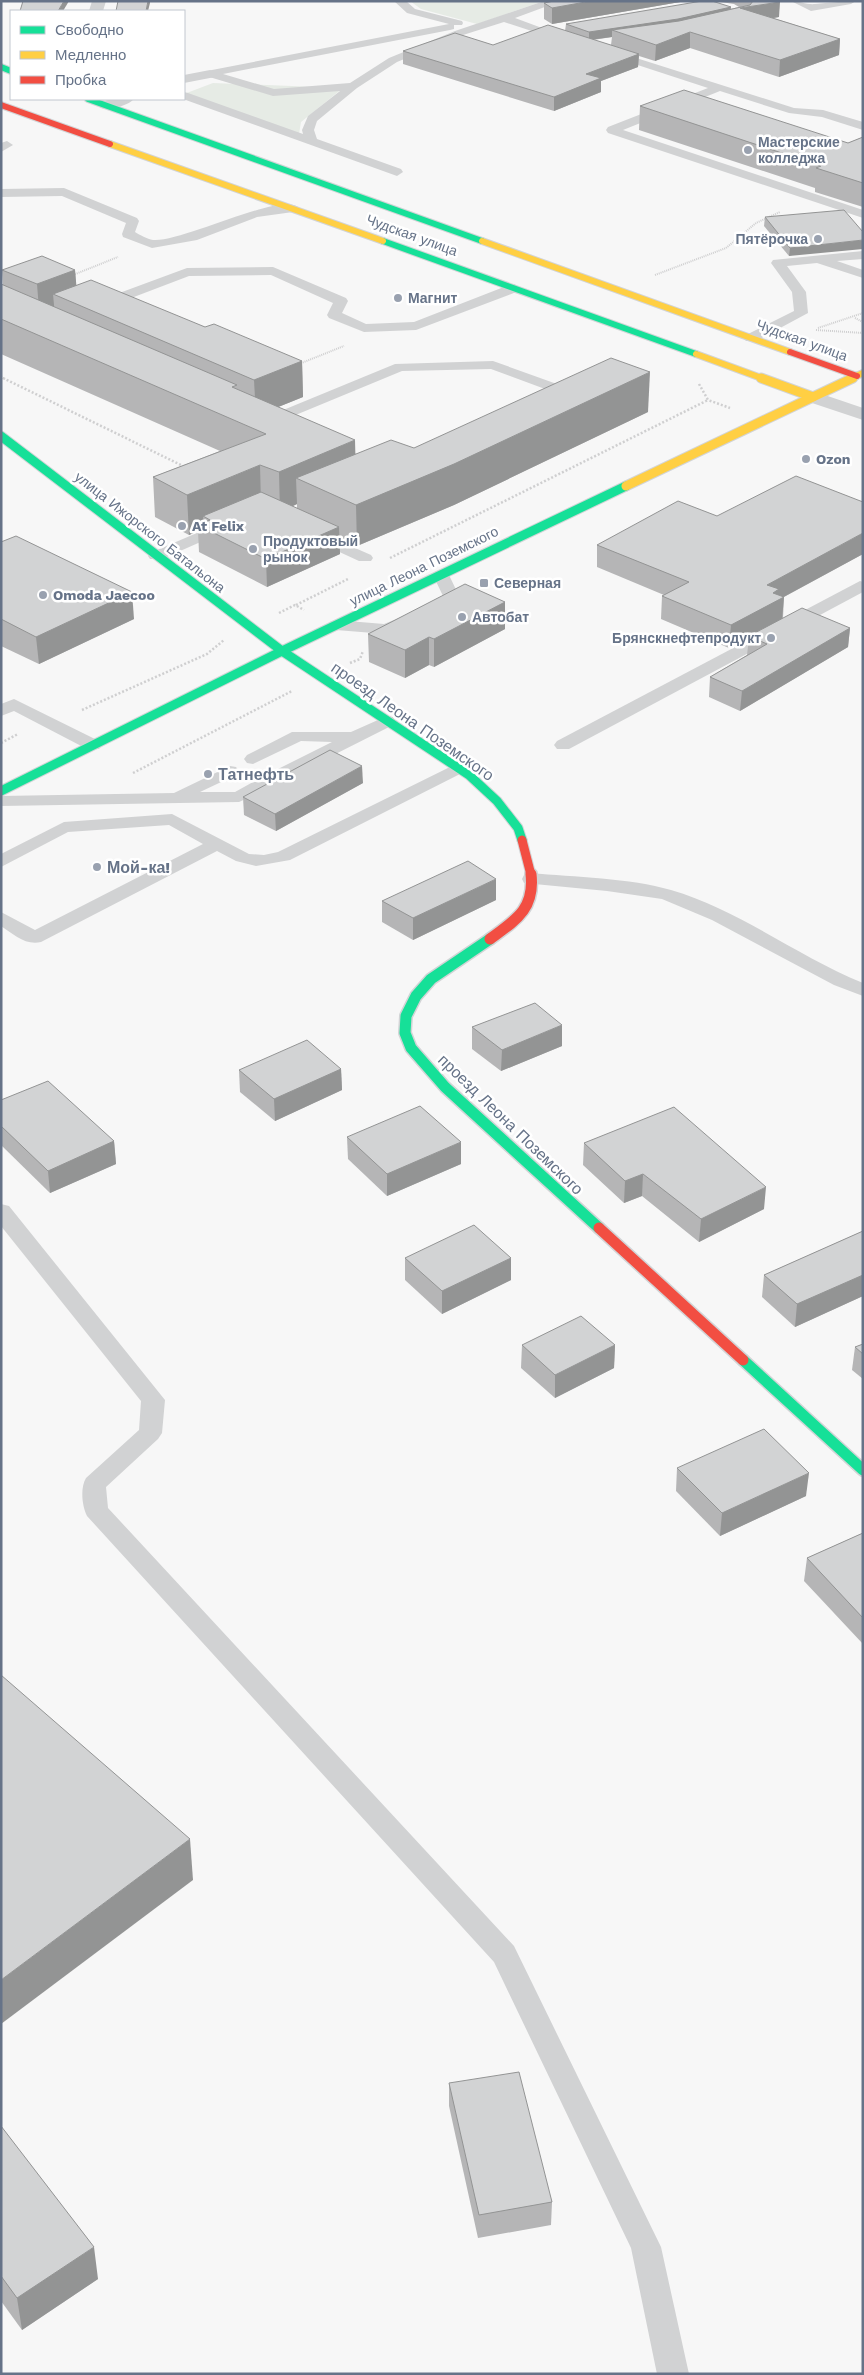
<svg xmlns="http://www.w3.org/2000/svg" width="864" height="2375" viewBox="0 0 864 2375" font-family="'Work Sans',sans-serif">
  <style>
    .green { fill: #e6ebe5 }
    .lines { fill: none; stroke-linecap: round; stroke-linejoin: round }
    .fast-far2-casing { stroke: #d2d4d6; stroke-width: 8 }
    .fast-far1-casing { stroke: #d2d4d6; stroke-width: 11 }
    .fast-casing { stroke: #d2d4d6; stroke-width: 14 }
    .slow-far1-casing { stroke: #d2d4d6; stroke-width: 8 }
    .slow-casing { stroke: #d2d4d6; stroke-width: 11 }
    .jam-far2-casing { stroke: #d2d4d6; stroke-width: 8 }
    .jam-far1-casing { stroke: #d2d4d6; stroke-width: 11 }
    .jam-casing { stroke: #d2d4d6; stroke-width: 14 }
    .path-far1 { stroke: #cfcfd0; stroke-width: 2; stroke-dasharray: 1 1; stroke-linecap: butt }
    .path { stroke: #cfcfd0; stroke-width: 2.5; stroke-dasharray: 2 2; stroke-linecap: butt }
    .lane { fill: #d1d2d3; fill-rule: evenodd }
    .street { fill: #d1d2d3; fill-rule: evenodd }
    .fast-far2 { stroke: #16e098; stroke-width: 6 }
    .fast-far1 { stroke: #16e098; stroke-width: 9 }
    .fast { stroke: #16e098; stroke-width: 11 }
    .slow-far1 { stroke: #ffcf43; stroke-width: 6 }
    .slow { stroke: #ffcf43; stroke-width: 9 }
    .jam-far2 { stroke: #f24e42; stroke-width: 6 }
    .jam-far1 { stroke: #f24e42; stroke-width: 9 }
    .jam { stroke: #f24e42; stroke-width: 11 }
    .wall { fill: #b5b5b6; fill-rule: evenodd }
    .shaded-wall { fill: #939494 }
    .building { fill: #d2d3d4; stroke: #939494 }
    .poi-dot { fill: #99a1af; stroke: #fff; stroke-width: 2 }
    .labels { text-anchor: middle; stroke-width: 5; stroke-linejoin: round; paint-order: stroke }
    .far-poi-label { font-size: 14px; font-weight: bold; fill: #667388; stroke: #fff; text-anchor: start }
    .far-street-label { font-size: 14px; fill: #667388; stroke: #fff }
    .street-label { font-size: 16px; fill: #667388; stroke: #fff }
    .poi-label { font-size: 16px; font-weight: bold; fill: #667388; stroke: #fff; text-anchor: start }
  </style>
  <rect width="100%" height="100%" fill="#f7f7f7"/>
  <g class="green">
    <path d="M410,1h134l-67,23 -56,-15z"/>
    <path d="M213,83l130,5 -42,34 -2,12 -115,-40z"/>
  </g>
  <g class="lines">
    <g class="fast-far2-casing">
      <g id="fast-far2">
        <path d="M1,67l10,4"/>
        <path d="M88,99l394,142"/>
        <path d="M383,241l313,113"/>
      </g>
    </g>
    <g class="fast-far1-casing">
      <g id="fast-far1">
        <path d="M1,436l281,215 187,124 28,26 21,27 4,12"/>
        <path d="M1,791l281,-140 344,-165"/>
      </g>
    </g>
    <g class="fast-casing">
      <g id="fast">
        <path d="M490,939l-59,40 -15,17 -10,20 -1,17 6,15 34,39 154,141"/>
        <path d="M743,1360l120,110"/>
      </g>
    </g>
    <g class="slow-far1-casing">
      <g id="slow-far1">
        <path d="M110,144l273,97"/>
        <path d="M482,241l308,111"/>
        <path d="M696,354l68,25"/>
        <path d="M850,379l13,-6"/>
      </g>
    </g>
    <g class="slow-casing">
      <g id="slow">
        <path d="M761,378l52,19 40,-19"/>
        <path d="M626,486l187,-89"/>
      </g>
    </g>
    <g class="jam-far2-casing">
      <g id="jam-far2">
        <path d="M1,105l109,39"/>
        <path d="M790,352l67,24"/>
      </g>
    </g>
    <g class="jam-far1-casing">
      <path id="jam-far1" d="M522,840l9,35"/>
    </g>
    <g class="jam-casing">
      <g id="jam">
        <path d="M490,939c26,-19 45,-30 41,-65"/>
        <path d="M599,1228l144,132"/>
      </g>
    </g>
    <g class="path-far1">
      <path d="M73,275l45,-18"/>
      <path d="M655,275l71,-27 30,-25 24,-11"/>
      <path d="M855,318l8,4"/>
      <path d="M818,328l45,-15"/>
      <path d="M816,330l47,3"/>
      <path d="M299,364l45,-18"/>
      <path d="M1,377l4,2"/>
    </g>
    <g class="path">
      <path d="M3,378l182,89"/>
      <path d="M699,384l9,16 22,8"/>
      <path d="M390,558l318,-158"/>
      <path d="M296,605l52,-26"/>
      <path d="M279,613l16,-8 9,5"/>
      <path d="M350,663l10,-4 3,-8"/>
      <path d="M82,710l125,-56 17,-14"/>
      <path d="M1,743l17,-9"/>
      <path d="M133,773l159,-82"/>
    </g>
    <g class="lane">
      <path d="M394,1h12l9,8 47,12 1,2 -1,2h-8v4l-4,1 -227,44 51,15 76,-6 39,-25 66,-27 89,-30h17l-46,17 54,20 -6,3 -4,-1 -55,-18 -41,13 -66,27 -40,26 -40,33 -3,9 3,9 84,30 2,3 -6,4 -214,-77 1,-7 4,1 115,41 -1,-4 6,-14 32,-25 -67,5 -67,-20 -2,-2 8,-4 237,-46 -42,-11z"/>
      <path d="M791,1c8,0 17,4 24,3 14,-1 27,-3 41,-3l-5,3 -40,7z"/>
      <path d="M611,50l183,58 29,2 40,12v8l-41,-13 -33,-4 -69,-22 -97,39 240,80v8l-255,-85 -2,-3 2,-3 100,-39 -101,-33v-4z"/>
      <path d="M7,141l6,4 -12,7v-9z"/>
      <path d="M64,188l73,30 2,3 -4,11c5,3 12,7 18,8 28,3 131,-50 146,-32l-6,4 -36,5 -60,23 -45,8 -29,-11 -1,-3 4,-11 -64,-27 -61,1v-8z"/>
      <path d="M863,251v8l-26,2 26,9v8l-46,-15 -30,3 19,26 2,21 -52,28h-10l-2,-3 2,-3 48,-24 -2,-19 -21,-29 2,-3z"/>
      <path d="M273,267l73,31 2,3 -6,12 24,11 48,-2 95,-37 5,-1 7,4 -2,3 -103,39 -52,2 -35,-14 -2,-3 6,-12 -62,-28 -82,1 -84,32h-10l-2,-3 2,-3 92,-34z"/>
      <path d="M493,361l89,32 2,3 -7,4 -5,-1 -81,-30 -89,2 -133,55h-10l-2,-3 2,-3 136,-56z"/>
      <path d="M225,521l8,5 -3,3 -68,30h-12l-2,-3 2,-3z"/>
      <path d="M314,530l57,25 2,3 -2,3h-12l-50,-23 -3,-3 3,-3z"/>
      <path d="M441,570l6,2 2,3 11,23c-6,9 -24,16 -34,13l-2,-3 2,-3 17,-9 -10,-21 2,-3z"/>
      <path d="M860,581l3,1v10l-294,157h-12l-3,-4 3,-4z"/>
      <path d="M404,616l6,2 2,3 -2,3 -24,10 -50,-4 -6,-2 -2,-3 2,-3 6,-2 48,4z"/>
      <path d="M14,699l85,42 3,4 -3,4h-12l-73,-38 -13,5v-12z"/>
      <path d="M387,716l6,1 3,4 -3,4 -105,53h-12l-3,-4 3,-4 56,-28 -31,-1 -48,23 -6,-1 -3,-4 3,-4 45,-23h59z"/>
      <path d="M458,763l6,1 3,4 -3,4 -174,88 -34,6 -20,-5 -19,-10 -176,91c-15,4 -28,-8 -40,-16v-14l34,18 168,-86 -34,-19 -101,7 -67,35v-13l63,-32 108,-8 77,40 15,1 14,-3z"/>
      <path d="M230,766l6,1 3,4 -3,4 -36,17h35l18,-10h12l3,4 -3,4 -26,12 -238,4v-10l173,-3z"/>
      <path d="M531,873c43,4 99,5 140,17 68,20 126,66 192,93v13l-29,-11 -122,-65 -50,-21 -55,-8 -83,-8 -2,-4 2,-4z"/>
      <path d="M1,1204l8,2 156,194 -3,33 -4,6 -52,48 2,21 406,438 147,301 28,127h-32l-26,-126 -137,-286 -407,-446c-5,-10 -7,-28 -1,-38l53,-48 2,-29 -140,-175z"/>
    </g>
    <g class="street">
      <path d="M92,1h14l-3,10h-14z"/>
      <path d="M210,70l5,1 2,3 -2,3 -31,6v-8z"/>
      <path d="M111,99h23c-6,7 -25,11 -33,9l-3,-3 3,-3z"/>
      <path d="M813,391l50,17v12l-57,-19 -2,-4 2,-4z"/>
    </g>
    <use href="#fast-far2" class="fast-far2"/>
    <use href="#fast-far1" class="fast-far1"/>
    <use href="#fast" class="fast"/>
    <use href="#slow-far1" class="slow-far1"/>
    <use href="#slow" class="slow"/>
    <use href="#jam-far2" class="jam-far2"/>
    <use href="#jam-far1" class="jam-far1"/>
    <use href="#jam" class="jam"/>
  </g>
  <g class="wall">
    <path d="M554,1h132l-134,23 -8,-5v-16z"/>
    <path d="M714,1h65v16l-6,1 67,21 -1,16 -60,22 -89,-29 -35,13 -16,-5 -1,11 -37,14v11l-47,19 -151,-47v-13l90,-6 72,-14 1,-7 165,-17 -1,2 9,-2 -5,-3zM612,37l-1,8 -18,-5z"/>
    <path d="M640,106l208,37 15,-6v70l-48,-15v-4l-176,-58z"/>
    <path d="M765,217l98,15 -74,24 -25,-30z"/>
    <path d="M2,270h73l1,15 129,42 97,34 1,36 -25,10 78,47 58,-6 234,-36 -194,93 -97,41 -18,-8 1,16 -73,33 -68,-35 -1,-21 -9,4 -34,-18 -2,-40 67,-26 -219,-97v-70l2,1zM297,504v5l-4,-3z"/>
    <path d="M717,516l146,38 -79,43 -1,21 67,10 -2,19 -108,64 -31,-14 1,-20 37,-22 2,-17 -20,10 -68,-29 1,-23 2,-1 -67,-28v-22z"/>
    <path d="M1,542l133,77 -95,45 -38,-18z"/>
    <path d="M505,602v27l-71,38 -5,-2 -24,13 -36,-16 -1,-28z"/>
    <path d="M363,783l-87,48 -32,-16 -1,-18z"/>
    <path d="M496,900l-83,40 -31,-18v-21z"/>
    <path d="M472,1027l90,19 -61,25 -29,-22z"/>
    <path d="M341,1069l1,21 -67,31 -35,-29 -1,-22z"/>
    <path d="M1,1100l113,41 2,23 -66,29 -49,-48z"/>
    <path d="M347,1137l114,27 -74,32 -39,-37z"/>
    <path d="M584,1143l180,66 -65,33 -57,-46 -18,7 -41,-38z"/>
    <path d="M863,1231v65l-68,31 -33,-30 2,-22z"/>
    <path d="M405,1258h106v22l-69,34 -37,-34z"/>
    <path d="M863,1344v35l-11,-9 3,-23z"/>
    <path d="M522,1345h93l-1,23 -59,30 -34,-30z"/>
    <path d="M677,1468l129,28 -86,40 -44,-45z"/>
    <path d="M863,1533v111l-59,-63 3,-23z"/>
    <path d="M449,2083l103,119 -1,23 -73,13 -29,-132z"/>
    <path d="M1,2126l97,153 -76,51 -21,-29z"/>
  </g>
  <g class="shaded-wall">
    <path d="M64,1h5l-6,10h-5z"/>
    <path d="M148,1h2v2l-2,8h-2z"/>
    <path d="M591,1h95l-134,23v-16z"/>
    <path d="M780,2l-1,15 -40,7 1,-16z"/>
    <path d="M731,7l-1,8 -118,15v7l-23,3v-8z"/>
    <path d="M690,32v16l-35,13 1,-16z"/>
    <path d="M840,39l-1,16 -60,22 1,-17z"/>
    <path d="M639,54l-1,13 -37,14v11l-47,19v-14l32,-23z"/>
    <path d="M863,240v9l-74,7 1,-8z"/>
    <path d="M75,270l3,34 -25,-10 2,22 -15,6 -3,-38z"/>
    <path d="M302,361l1,36 -47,19 -2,-36z"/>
    <path d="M650,372l-2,40 -194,93 -97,41 -1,-41z"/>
    <path d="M355,440l1,39 -60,-1 1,26 -17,8 -1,-40z"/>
    <path d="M260,465l1,39 -51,16 -7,-4 1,12 -6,-3v6l-9,4 -2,-40z"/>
    <path d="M339,527l1,27 -73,33 -1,-28z"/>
    <path d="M863,533v21l-85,46 6,-3 -2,23 -33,16v2l-20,10 2,-23 36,-40z"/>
    <path d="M132,592l2,27 -95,45 -3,-27z"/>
    <path d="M505,602v27l-71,38v-28z"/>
    <path d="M850,628l-2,19 -108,64 2,-20z"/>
    <path d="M429,637v28l-24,13v-28z"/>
    <path d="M362,766l1,17 -87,48 -1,-17z"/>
    <path d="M496,879v21l-83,40v-22z"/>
    <path d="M562,1025v21l-61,25 1,-21z"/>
    <path d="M341,1069l1,21 -67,31 -1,-22z"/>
    <path d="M114,1141l2,23 -66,29 -2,-22z"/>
    <path d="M461,1142v22l-74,32v-22z"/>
    <path d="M643,1174l-1,22 -18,7 1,-22z"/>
    <path d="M766,1187l-2,22 -65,33 2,-23z"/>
    <path d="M511,1258v22l-69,34v-23z"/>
    <path d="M863,1275v21l-68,31 2,-23z"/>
    <path d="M615,1345l-1,23 -59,30v-23z"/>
    <path d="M809,1473l-3,23 -86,40 2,-23z"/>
    <path d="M190,1839l3,41 -192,144v-44z"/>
    <path d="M94,2247l4,32 -76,51 -5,-32z"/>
  </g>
  <g class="building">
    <path d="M23,1h41l-6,10h-38z"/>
    <path d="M118,1h30l-2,10h-30z"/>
    <path d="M554,1h37l-39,7 -8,-5z"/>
    <path d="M702,1h10l19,6 -53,12 -89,13 -23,-8z"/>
    <path d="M753,1l27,1 -40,6 100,31 -60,21 -90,-28 -34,13 -44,-15 67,-9 71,-16z"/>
    <path d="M548,25l91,29 -53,20 15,4 -47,19 -151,-46 52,-18 38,12z"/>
    <path d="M684,90l164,53 15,-6v46l-47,-15 5,-2 -181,-60z"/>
    <path d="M844,210l19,22v8l-73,8 -25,-31z"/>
    <path d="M42,256l33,14 -38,14 -35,-14z"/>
    <path d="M91,280l114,47 9,-3 88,37 -48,19 -201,-86z"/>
    <path d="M1,284l236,101 -5,2 123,53 -76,32 -19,-7 -73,30 -34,-18 113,-43 -265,-115z"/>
    <path d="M611,358l39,14 -196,92 -98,41 -60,-27 95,-38 23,8z"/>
    <path d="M796,476l67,26v31l-96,52 12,4 -6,4 11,4 -53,28 -69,-29 27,-14 -92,-37 81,-44 39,15z"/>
    <path d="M261,492l78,35 -73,32 -68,-34 12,-5 -7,-4z"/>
    <path d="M16,536l116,56 -96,45 -35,-18v-77z"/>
    <path d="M465,584l40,18 -71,37 -5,-2 -24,13 -37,-16z"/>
    <path d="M802,608l48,20 -108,63 -32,-14 57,-33 -18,-8z"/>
    <path d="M330,750l32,16 -87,48 -32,-17z"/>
    <path d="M468,861l28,18 -83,39 -31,-17z"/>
    <path d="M535,1003l27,22 -60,25 -30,-23z"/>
    <path d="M307,1040l34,29 -67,30 -35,-29z"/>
    <path d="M48,1081l66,60 -66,30 -47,-45v-26z"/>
    <path d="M420,1106l41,36 -74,32 -40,-37z"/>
    <path d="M674,1107l92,80 -65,32 -58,-45 -18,7 -41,-38z"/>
    <path d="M474,1225l37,33 -69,33 -37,-33z"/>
    <path d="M863,1231v44l-66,29 -33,-29z"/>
    <path d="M581,1316l34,29 -60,30 -33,-30z"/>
    <path d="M863,1344v10l-8,-7z"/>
    <path d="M764,1429l45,44 -87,40 -45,-45z"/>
    <path d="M863,1533v85l-56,-60z"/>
    <path d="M1,1675l189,164 -189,141z"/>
    <path d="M519,2072l33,130 -73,13 -30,-132z"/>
    <path d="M1,2126l93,121 -77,51 -16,-22z"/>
  </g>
  <g class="poi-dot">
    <circle cx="748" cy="150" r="5"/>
    <circle cx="818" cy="239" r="5"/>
    <circle cx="398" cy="298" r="5"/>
    <circle cx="806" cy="459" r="5"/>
    <circle cx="182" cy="526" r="5"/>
    <circle cx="253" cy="549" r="5"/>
    <rect x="479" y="578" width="10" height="10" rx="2.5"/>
    <circle cx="43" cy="595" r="5"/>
    <circle cx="462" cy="617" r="5"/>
    <circle cx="771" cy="638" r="5"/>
    <circle cx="208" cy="774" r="5"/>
    <circle cx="97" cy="867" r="5"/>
  </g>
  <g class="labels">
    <g class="far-poi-label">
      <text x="758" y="147">Мастерские<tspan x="758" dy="16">колледжа</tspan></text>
      <text x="808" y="244" text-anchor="end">Пятёрочка</text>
      <text x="408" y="303">Магнит</text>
      <text x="816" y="464">Ozon</text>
      <text x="192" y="531">At Felix</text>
      <text x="263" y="546">Продуктовый<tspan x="263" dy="16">рынок</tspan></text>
      <text x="494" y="588">Северная</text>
      <text x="53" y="600">Omoda Jaecoo</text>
      <text x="472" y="622">Автобат</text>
      <text x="761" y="643" text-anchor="end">Брянскнефтепродукт</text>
    </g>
    <g class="far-street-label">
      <text transform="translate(412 235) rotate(20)" y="5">Чудская улица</text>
      <text transform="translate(802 340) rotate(20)" y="5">Чудская улица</text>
      <text transform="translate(150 532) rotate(38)" y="5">улица Ижорского Батальона</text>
      <text transform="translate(424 566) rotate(-26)" y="5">улица Леона Поземского</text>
    </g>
    <g class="street-label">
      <text transform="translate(413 721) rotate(35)" y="6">проезд Леона Поземского</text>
      <text transform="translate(511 1124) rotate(44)" y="6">проезд Леона Поземского</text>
    </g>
    <g class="poi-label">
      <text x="218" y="780">Татнефть</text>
      <text x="107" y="873">Мой-ка!</text>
    </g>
  </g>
  <rect width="864" height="2375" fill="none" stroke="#667388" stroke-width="5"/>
  <rect x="10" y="10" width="175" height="90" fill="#ffffff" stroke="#c2c7cf"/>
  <rect x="20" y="26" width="25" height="8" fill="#16e098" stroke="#c2c7cf"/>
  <text x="55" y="35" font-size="15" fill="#667388">Свободно</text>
  <rect x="20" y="51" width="25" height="8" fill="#ffcf43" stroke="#c2c7cf"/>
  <text x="55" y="60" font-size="15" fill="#667388">Медленно</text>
  <rect x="20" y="76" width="25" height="8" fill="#f24e42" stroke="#c2c7cf"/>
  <text x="55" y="85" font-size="15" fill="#667388">Пробка</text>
</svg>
